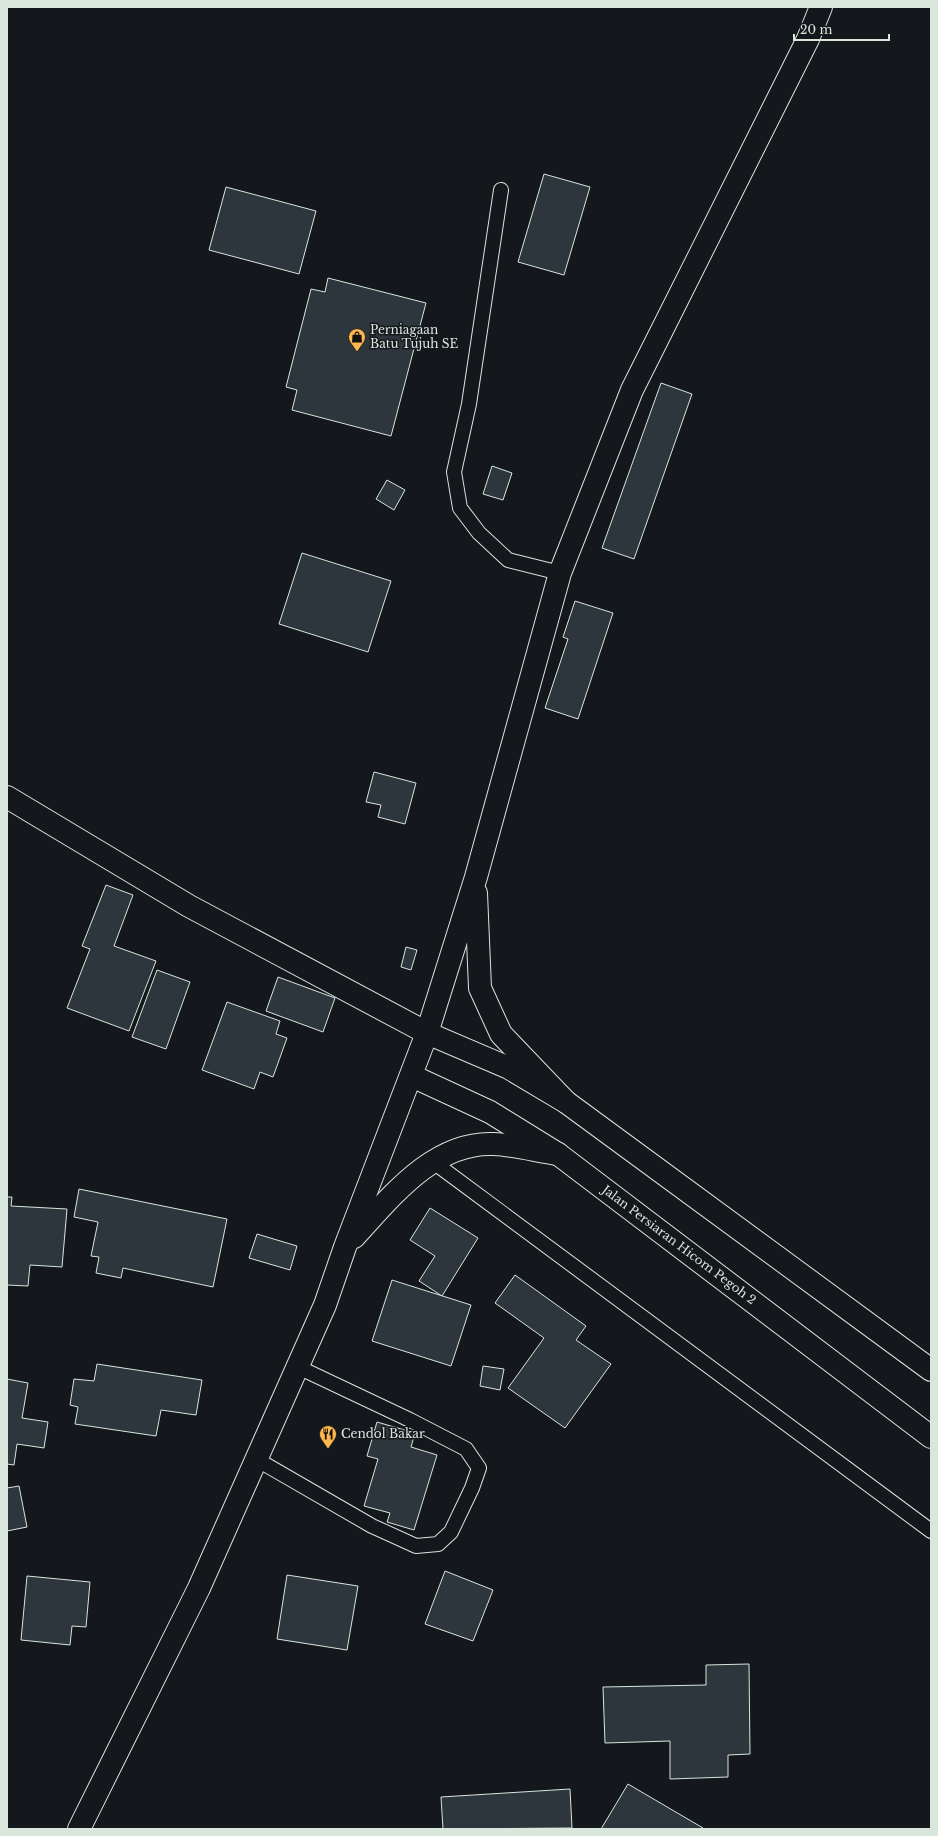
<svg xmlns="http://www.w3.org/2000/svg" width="938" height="1836" viewBox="0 0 938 1836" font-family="'Libre Baskerville',serif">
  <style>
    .building { fill: #2c363c; stroke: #d8e6dc }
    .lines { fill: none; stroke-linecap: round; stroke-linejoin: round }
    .service-casing { stroke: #d8e6dc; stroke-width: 16 }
    .minor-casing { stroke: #d8e6dc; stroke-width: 24 }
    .primary-casing { stroke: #d8e6dc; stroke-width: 24 }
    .service { stroke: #14181c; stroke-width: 14 }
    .minor { stroke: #14181c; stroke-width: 22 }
    .primary { stroke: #14181c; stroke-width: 22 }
    .labels { text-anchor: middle; stroke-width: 3; stroke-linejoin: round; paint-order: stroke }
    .poi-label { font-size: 12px; fill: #d8e6dc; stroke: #14181c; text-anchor: start }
    .street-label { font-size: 12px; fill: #d8e6dc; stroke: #14181c }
  </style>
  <rect width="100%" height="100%" fill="#14181c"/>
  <g class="building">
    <path d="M544,174l46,13 -26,88 -46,-13z"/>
    <path d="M226,187l90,24 -17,63 -90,-24z"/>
    <path d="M328,278l98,25 -35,133 -99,-26 5,-20 -11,-3 25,-98 14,3z"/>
    <path d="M661,383l31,11 -58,165 -32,-11z"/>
    <path d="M492,466l20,7 -9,27 -20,-6z"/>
    <path d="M387,480l18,10 -11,20 -18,-11z"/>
    <path d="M302,553l89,28 -23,71 -89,-28z"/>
    <path d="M575,601l38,12 -35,106 -33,-11 23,-69 -5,-2z"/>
    <path d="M374,772l42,11 -11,41 -27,-7 3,-12 -15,-3z"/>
    <path d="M106,885l27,10 -19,51 42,15 -27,70 -62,-23 23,-59 -8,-3z"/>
    <path d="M406,947l11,3 -6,20 -10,-3z"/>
    <path d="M157,970l33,12 -24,67 -34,-12z"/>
    <path d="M278,977l57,21 -12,34 -57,-21z"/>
    <path d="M227,1002l53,19 -4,13 11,4 -14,39 -13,-5 -6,17 -52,-19z"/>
    <path d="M79,1189l148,30 -14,68 -90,-19 -2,10 -25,-5 3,-16 -8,-1 7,-34 -24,-5z"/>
    <path d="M7,1197h5l-1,9 56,3 -5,58 -32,-2 -2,21 -21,-1z"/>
    <path d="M430,1208l48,30 -36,58 -23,-15 16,-25 -25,-16z"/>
    <path d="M257,1234l40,12 -7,24 -41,-12z"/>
    <path d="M515,1275l71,51 -10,14 35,24 -46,64 -57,-40 36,-50 -49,-35z"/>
    <path d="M392,1280l79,25 -20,61 -79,-25z"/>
    <path d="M97,1364l105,16 -6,35 -35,-5 -5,26 -81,-12 3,-17 -8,-2 4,-26 20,2z"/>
    <path d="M483,1366l21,3 -4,21 -20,-4z"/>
    <path d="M7,1379l21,4 -6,35 26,4 -4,26 -27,-4 -3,21 -7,-1z"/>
    <path d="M377,1422l38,11 -4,14 26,8 -23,75 -27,-8 3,-9 -26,-7 14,-47 -11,-3z"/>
    <path d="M19,1486l8,41 -20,4v-43z"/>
    <path d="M445,1571l48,19 -20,51 -48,-17z"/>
    <path d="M287,1575l71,11 -11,64 -70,-11z"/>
    <path d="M27,1576l63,6 -4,45 -14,-1 -2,19 -49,-5z"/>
    <path d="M749,1664l1,90 -22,1v22l-58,2v-38l-65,2 -2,-56 103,-2v-20z"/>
    <path d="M628,1784l75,44 -1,1h-101z"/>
    <path d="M570,1789l2,39 -129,1 -2,-32z"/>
  </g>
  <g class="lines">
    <g class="service-casing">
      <g id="service">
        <path d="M501,190l-32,214 -15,68 6,36 19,25 29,27 52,13"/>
        <path d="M432,1161l499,370"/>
        <path d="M256,1459l116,67 44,20 22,-2 13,-12 21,-44 7,-20 -13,-19 -56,-29 -112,-53"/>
      </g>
    </g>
    <g class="minor-casing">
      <g id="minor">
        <path d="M7,797l182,109 238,127 82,35 57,34 365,268"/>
        <path d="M412,1076l78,36 68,42 373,283"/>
      </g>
    </g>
    <g class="primary-casing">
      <g id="primary">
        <path d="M476,893l4,95 21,46 65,68"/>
        <path d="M354,1237c37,-40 80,-96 140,-93 21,1 43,7 64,10"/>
        <path d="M79,1829l120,-241 126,-283 20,-58 82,-214 49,-156 84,-304 72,-183 176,-351 13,-32"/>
      </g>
    </g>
    <use href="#service" class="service"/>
    <use href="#minor" class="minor"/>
    <use href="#primary" class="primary"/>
  </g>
  <defs>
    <g id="shop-pin" transform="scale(0.9)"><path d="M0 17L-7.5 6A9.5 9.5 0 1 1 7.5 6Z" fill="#ffb74d" stroke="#14181c"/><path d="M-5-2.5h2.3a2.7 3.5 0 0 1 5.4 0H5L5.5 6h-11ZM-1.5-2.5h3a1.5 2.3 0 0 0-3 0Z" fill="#111"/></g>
    <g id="restaurant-pin" transform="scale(0.9)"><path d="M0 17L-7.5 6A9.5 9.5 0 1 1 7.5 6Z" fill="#ffb74d" stroke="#14181c"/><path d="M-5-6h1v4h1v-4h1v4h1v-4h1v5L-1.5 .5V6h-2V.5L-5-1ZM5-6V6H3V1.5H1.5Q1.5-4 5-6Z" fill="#111"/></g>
  </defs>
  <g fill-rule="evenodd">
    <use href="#shop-pin" x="357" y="337"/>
    <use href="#restaurant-pin" x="328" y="1434"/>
  </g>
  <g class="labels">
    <g class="poi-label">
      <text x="370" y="334">Perniagaan<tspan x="370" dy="14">Batu Tujuh SE</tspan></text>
      <text x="341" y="1438">Cendol Bakar</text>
    </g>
    <g class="street-label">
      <text transform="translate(679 1245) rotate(37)" y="4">Jalan Persiaran Hicom Pegoh 2</text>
    </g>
  </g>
  <rect width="938" height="1836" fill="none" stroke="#d8e6dc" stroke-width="16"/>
  <path d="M794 34v6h95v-6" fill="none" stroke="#d8e6dc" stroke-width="2"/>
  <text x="800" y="34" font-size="12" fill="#d8e6dc" stroke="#14181c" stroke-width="3" paint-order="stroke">20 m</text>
</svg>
